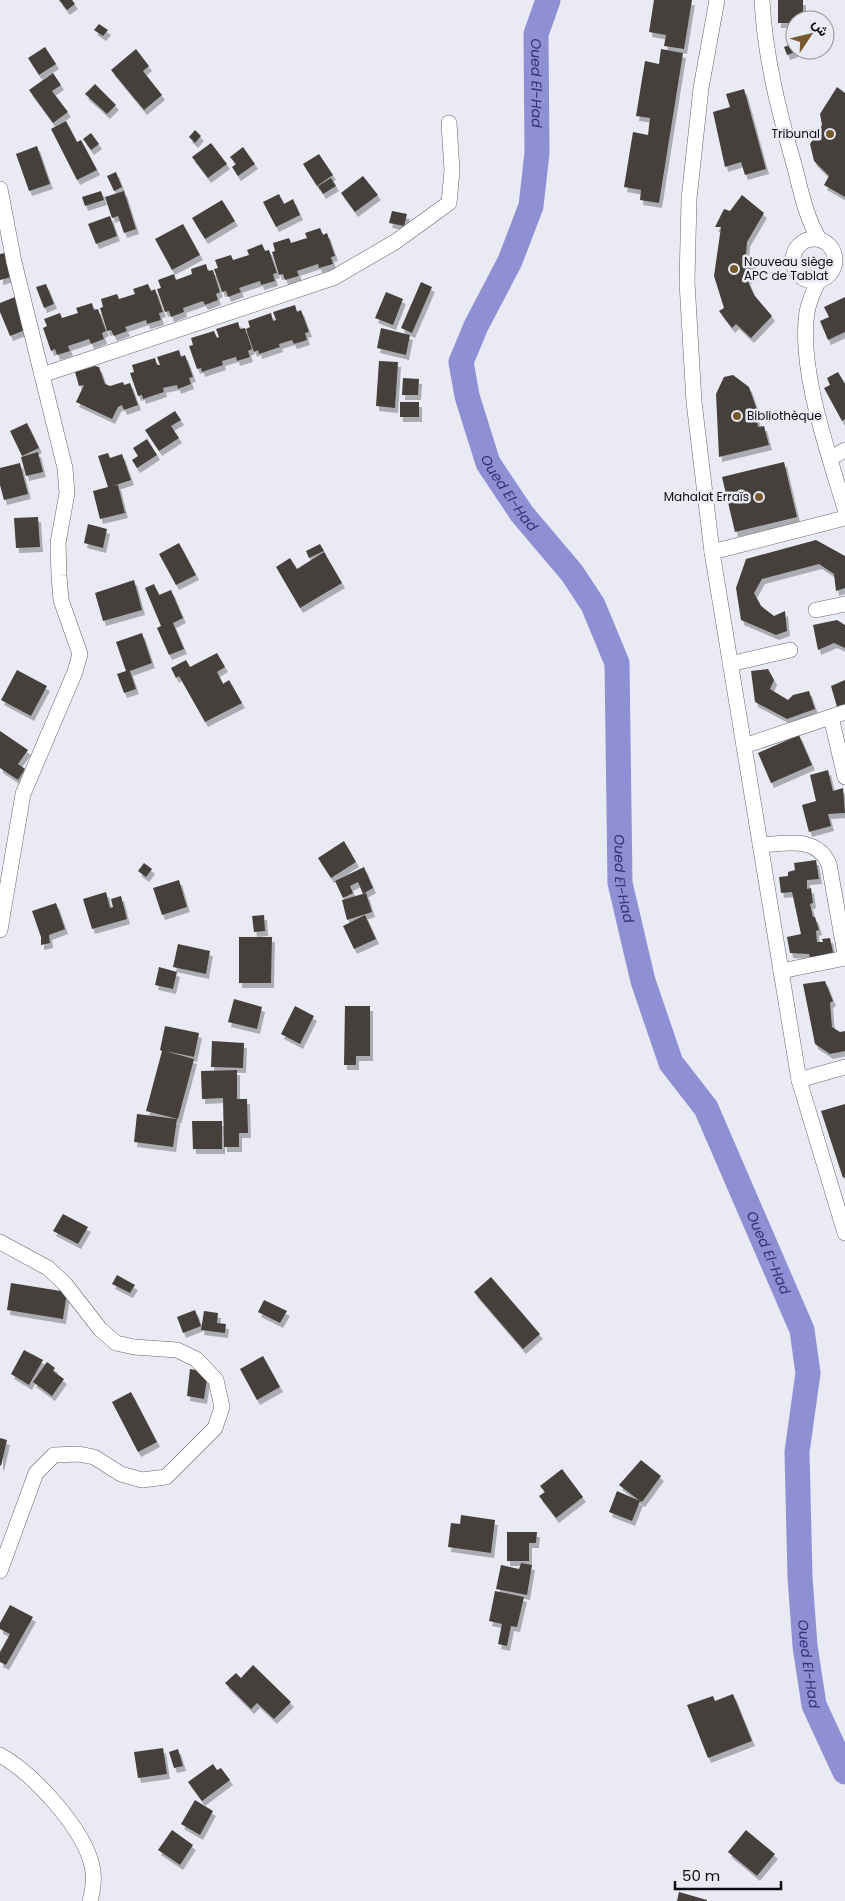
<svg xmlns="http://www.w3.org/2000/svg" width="845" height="1901" viewBox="0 0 845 1901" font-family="Poppins,Vazirmatn,sans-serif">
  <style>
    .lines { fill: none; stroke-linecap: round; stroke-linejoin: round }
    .river { stroke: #8f90d3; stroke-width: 25 }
    .building { fill: #45413a; filter: url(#shadow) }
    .minor-casing { stroke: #65666e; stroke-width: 16 }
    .minor { stroke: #fff; stroke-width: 15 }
    .poi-dot { fill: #74592c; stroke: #e9eaf3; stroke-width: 2 }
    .labels { text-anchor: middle; stroke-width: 5; stroke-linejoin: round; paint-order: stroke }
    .poi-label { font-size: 12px; fill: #0c0d10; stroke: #e9eaf3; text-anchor: end }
    .water-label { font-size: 14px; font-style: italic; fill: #362e7c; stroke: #e9eaf3 }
  </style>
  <defs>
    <filter id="shadow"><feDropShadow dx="3" dy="5" stdDeviation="0" flood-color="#0004"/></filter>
  </defs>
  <rect width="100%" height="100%" fill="#e9eaf3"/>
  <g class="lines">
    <path class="river" id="s1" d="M548,0l-12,34 1,119 -6,53 -21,55 -34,65 -15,36 6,34 21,67 34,51 50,59 21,32 24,58 3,220 23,98 28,82 35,45 96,222 6,43 -11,79 3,125 5,69 9,59 31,67"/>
  </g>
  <g class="building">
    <path d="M59,0h13l3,4 -8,6z"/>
    <path d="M654,0h38l-8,49 -20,-3 2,-11 -17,-3z"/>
    <path d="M778,0h25v20h-8v3h-17z"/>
    <path d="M99,24l9,6 -5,6 -9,-6z"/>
    <path d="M792,44l3,8 -8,3 -3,-8z"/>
    <path d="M45,47l11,17 -17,11 -11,-17z"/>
    <path d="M136,49l13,17 -6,5 19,24 -18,15 -33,-40z"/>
    <path d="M661,49l22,4 -24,150 -19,-3 1,-10 -17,-3 9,-55 15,3 2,-17 -14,-2 9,-55 14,3z"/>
    <path d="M53,73l8,12 -9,6 16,21 -15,11 -24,-33z"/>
    <path d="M95,84l21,21 -9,9 -22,-20z"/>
    <path d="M837,87l8,6v104l-21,-12 5,-9 -15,-15 -4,-17 12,-19 -2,-11z"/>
    <path d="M744,89l22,80 -21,6 -4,-13 -16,5 -12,-55 17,-5 -4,-13z"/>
    <path d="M66,121l11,21 4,-2 16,30 -20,10 -26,-51z"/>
    <path d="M195,130l6,6 -6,7 -6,-6z"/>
    <path d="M91,133l8,11 -8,6 -8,-11z"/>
    <path d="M211,143l16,21 -19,14 -16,-21z"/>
    <path d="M37,146l13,38 -21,7 -13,-37z"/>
    <path d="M243,147l12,17 -17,12 -6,-9 4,-3 -6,-7z"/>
    <path d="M319,154l14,21 -16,11 -14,-22z"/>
    <path d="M116,172l6,15 -8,4 -7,-15z"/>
    <path d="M363,176l15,19 -23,17 -14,-19z"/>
    <path d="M331,178l5,8 -13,8 -5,-8z"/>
    <path d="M101,191l3,9 -19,6 -3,-9z"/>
    <path d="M124,191l12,38 -12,4 -6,-17 -6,2 -7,-21z"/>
    <path d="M279,194l5,10 9,-5 7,16 -24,12 -13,-25z"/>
    <path d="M742,195l22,18 -17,29 -1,13 8,1v20l-7,3 7,16 18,21 -21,22 -15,-14 -4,4 -13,-17 5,-3 -10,-32 7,-49h-6l9,-18 6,2z"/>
    <path d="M222,200l13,21 -30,18 -13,-21z"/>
    <path d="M392,211l15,3 -3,12 -15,-3z"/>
    <path d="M110,216l7,20 -21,8 -8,-20z"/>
    <path d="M183,224l17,31 -28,15 -17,-31z"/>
    <path d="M320,228l3,7 4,-2 8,23 -4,1 2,7 -14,4 -1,-4 -21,7 2,5 -14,4 -2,-6 -4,1 -7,-23 3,-1 -2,-8 16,-5 2,5 16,-5 -2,-5z"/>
    <path d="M262,244l3,7 4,-1 8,23 -4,1 2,7 -14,4 -1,-4 -21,7 2,4 -13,5 -2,-6 -4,1 -8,-23 4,-1 -3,-8 16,-5 2,5 16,-5 -2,-5z"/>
    <path d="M10,252l5,24 -15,4v-26z"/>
    <path d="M206,264l2,7 5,-1 7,22 -4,2 2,6 -13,5 -2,-4 -20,7 1,4 -13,5 -2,-6 -4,1 -8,-23 4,-1 -3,-8 16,-6 2,6 16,-6 -1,-5z"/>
    <path d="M421,282l11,5 -20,46 -11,-5z"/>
    <path d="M46,284l8,20 -10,4 -8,-21z"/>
    <path d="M148,284l3,7 4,-2 8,23 -4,1 2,7 -14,4 -1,-4 -21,7 2,4 -13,5 -3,-6 -4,1 -7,-23 3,-1 -2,-8 16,-5 2,5 16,-5 -2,-5z"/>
    <path d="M386,292l17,7 -10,26 -18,-7z"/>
    <path d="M15,297l13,32 -18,7 -10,-24v-9z"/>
    <path d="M845,297v35l-17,8 -8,-19 9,-4 -5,-10z"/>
    <path d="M92,303l2,7 4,-1 8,22 -4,2 2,6 -13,5 -2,-5 -21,7 2,5 -13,4 -2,-6 -4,2 -8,-23 4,-2 -3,-7 16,-6 2,5 16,-5 -2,-5z"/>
    <path d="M295,305l2,7 4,-2 8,22 -4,1 2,7 -13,4 -2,-4 -13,4 1,3 -21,7 -1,-4 -4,2 -8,-23 4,-2 -2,-6 23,-8 2,8 3,-1 -3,-8z"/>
    <path d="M238,322l2,7 5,-1 7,21 -4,2 2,6 -13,4 -1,-4 -14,4 1,4 -21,7 -1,-4 -4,1 -8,-23 4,-1 -2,-7 23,-7 3,7 2,-1 -3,-8z"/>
    <path d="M381,328l29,7 -4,20 -29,-7z"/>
    <path d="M179,350l2,7 4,-2 8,22 -4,1 2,6 -13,5 -1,-4 -14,3 1,4 -21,7 -1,-4 -4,1 -8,-23 4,-1 -2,-7 23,-7 2,7h3l-3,-8z"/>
    <path d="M379,361l19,1 -3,46 -19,-2z"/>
    <path d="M95,366l4,1 6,17 5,2 13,-4 1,3 6,-2 8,22 -14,5 -2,-5 -4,2 -6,12 -36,-17 8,-17 -5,1 -4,-14z"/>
    <path d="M838,372l7,12v35l-3,2 -18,-33 6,-3 -3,-7z"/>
    <path d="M733,375l16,12 7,20 2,20 6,-1 5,19 -50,12 -3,-63 8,-17z"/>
    <path d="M403,378l16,1 -1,16h-16z"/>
    <rect x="400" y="402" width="19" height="15"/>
    <path d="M175,411l6,9 -10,6 8,12 -20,13 -14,-21z"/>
    <path d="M27,423l12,25 -17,8 -12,-25z"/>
    <path d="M147,439l10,16 -20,13 -5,-8 6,-4 -5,-8z"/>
    <path d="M38,452l5,20 -17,4 -5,-19z"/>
    <path d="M108,453l2,5 12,-4 9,26 -18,6 5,-1 7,28 -25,6 -7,-28 15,-4 -10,-31z"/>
    <path d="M784,462l13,55 -62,15 -13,-55z"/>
    <path d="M20,463l8,31 -24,6 -4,-15v-17z"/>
    <path d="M38,517l2,30 -24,1 -2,-30z"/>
    <path d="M88,524l19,5 -4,19 -19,-5z"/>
    <path d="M816,540l29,16v32l-9,3 -2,-17 -15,-10 -57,15 -8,14 7,13 13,10 11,-5 2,20 -11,4 -35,-15 -5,-32 10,-29z"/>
    <path d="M179,543l17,32 -20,10 -17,-31z"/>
    <path d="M320,544l4,7 -15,7 -3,-7z"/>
    <path d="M324,552l18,31 -42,25 -24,-41 14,-9 7,11z"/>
    <path d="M134,580l8,30 -39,11 -8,-28z"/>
    <path d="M154,584l5,11 12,-5 12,28 -10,5 11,26 -15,6 -12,-27 4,-2 -16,-38z"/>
    <path d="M837,620l8,5v23l-11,-5 -16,7 -5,-25z"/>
    <path d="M142,633l10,30 -22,8 6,18 -12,4 -7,-19 9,-3 -10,-29z"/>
    <path d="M217,653l8,14 -8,5 6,12 6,-4 13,23 -37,19 -26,-46 -3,2 -5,-10 15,-8 4,7z"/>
    <path d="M768,669l6,11 -4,9 18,11 5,-5 16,-4 6,18 -28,10 -32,-17 -4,-31z"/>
    <path d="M17,670l30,16 -16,30 -30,-16z"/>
    <path d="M845,680v25l-8,2 -6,-21z"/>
    <path d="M0,731l28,19 -10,14 7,5 -7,11 -18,-12z"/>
    <path d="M799,735l13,30 -41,18 -13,-30z"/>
    <path d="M828,770l5,21 10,-3 2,25 -17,1 3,12 -22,6 -7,-27 14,-4 -6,-26z"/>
    <path d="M344,841l12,21 -25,16 -13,-20z"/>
    <path d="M816,860l3,19 -12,1v9l4,-1 2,15 -3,1 3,13h2l4,13 -3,1 1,11h6l-1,-3 8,-1 4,19 -23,4 -2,-7 -19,-1 -3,-16 14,-3 -9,-42 -11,1 -2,-16 9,-1v-4l7,-2 -1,-7z"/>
    <path d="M144,863l8,6 -6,8 -8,-6z"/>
    <path d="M364,867l9,21 -10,6 -5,-12 -8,4 3,7 -10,5 -8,-17z"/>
    <path d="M179,880l8,27 -25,8 -9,-27z"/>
    <path d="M106,892l4,16 3,-1 -2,-8 10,-3 6,23 -35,10 -9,-30z"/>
    <path d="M366,893l6,19 -25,8 -5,-20z"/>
    <path d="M56,903l9,26 -16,6 1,8 -9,2v-8l-9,-26z"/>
    <path d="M264,915l1,16 -11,1 -2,-16z"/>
    <path d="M365,915l11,24 -22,10 -11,-23z"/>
    <path d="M239,937h33l-1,46h-32z"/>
    <path d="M178,944l32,7 -4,23 -33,-7z"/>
    <path d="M159,967l18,5 -4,17 -18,-4z"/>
    <path d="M825,981l8,20 -3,2 2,24 8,5 5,-1v20l-15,3 -15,-10 -12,-60z"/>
    <path d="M234,999l28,8 -5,22 -29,-7z"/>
    <path d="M295,1006l19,10 -14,28 -19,-10z"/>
    <path d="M345,1006h25v50h-14v9h-12z"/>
    <path d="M165,1026l34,7 -5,24 -29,-6 29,8 -16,60 -32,-8 16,-60 -2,-1z"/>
    <path d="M212,1041l32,2 -1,25 -32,-1z"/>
    <path d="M237,1070v29h10l1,34h-9v14h-15l-1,-49 -21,1 -1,-28z"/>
    <path d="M845,1104v73l-2,1 -22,-67z"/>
    <path d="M137,1114l40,5 -4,28 -39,-5z"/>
    <path d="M192,1121h30v28h-29z"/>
    <path d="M63,1214l25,13 -10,17 -25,-13z"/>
    <path d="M117,1275l18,10 -5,8 -18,-9z"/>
    <path d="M491,1277l49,57 -17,15 -49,-57z"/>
    <path d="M11,1283l56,9 -4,27 -56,-9z"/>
    <path d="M264,1300l23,11 -7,12 -22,-11z"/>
    <path d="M195,1310l6,16 -18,7 -6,-16z"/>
    <path d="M204,1311l14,2 -1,10 9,1 -1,9 -24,-3z"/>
    <path d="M24,1350l19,10 -14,25 -18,-11z"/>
    <path d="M263,1356l17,31 -23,13 -17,-31z"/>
    <path d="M47,1362l8,6 -2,3 11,8 -12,17 -19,-14z"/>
    <path d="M190,1369l18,3 -4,27 -17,-3z"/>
    <path d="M131,1392l26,50 -19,10 -26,-50z"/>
    <path d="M0,1438l7,2 -6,26 -1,-1z"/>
    <path d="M641,1460l20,16 -19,26 -2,-1 -8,20 -23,-9 8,-21 23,10 -21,-16z"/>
    <path d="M562,1469l21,28 -27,21 -17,-22 6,-4 -5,-6z"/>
    <path d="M461,1515l34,5 -4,33 -43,-6 3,-24 9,1z"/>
    <path d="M507,1532h30l-1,11h-7v18h-22z"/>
    <path d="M521,1563l11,2 -5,30 -31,-6 5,-24 18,4z"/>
    <path d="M495,1591l29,6 -7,30 -6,-1 -4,20 -9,-2 4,-20 -13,-3z"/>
    <path d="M10,1605l23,12 -27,48 -6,-3v-10l10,-18 -10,-5v-6z"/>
    <path d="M253,1665l38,37 -17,17 -17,-16 -6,6 -26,-26 11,-10 5,5z"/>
    <path d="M733,1694l19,47 -44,17 -21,-53 26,-9 2,5z"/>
    <path d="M163,1748l4,26 -29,4 -4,-26z"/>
    <path d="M178,1749l5,17 -9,2 -5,-16z"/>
    <path d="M213,1764l4,6 4,-2 9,12 -28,21 -14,-19z"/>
    <path d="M195,1800l18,11 -13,24 -19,-11z"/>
    <path d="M172,1830l21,15 -13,20 -22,-15z"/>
    <path d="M746,1830l29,24 -18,22 -29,-24z"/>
    <path d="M679,1892l28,8v1h-30z"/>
  </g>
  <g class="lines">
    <g class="minor-casing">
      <g id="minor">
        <path d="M717,0l-16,88 -12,111 -2,83 7,120 18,150 87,528 46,153"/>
        <path d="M762,0c3,58 17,112 33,168 6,24 11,49 24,71"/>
        <path d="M0,189l14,73 51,206 2,25 -9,50 1,33 2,24 19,54 -5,18 -52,122 -23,136"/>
        <circle cx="814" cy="260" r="21"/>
        <path d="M819,280c-5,10 -10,21 -12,32 -9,56 22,143 38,197"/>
        <path d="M42,375l291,-97 62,-36 54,-39 3,-32 -3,-48"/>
        <path d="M830,458l15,-8"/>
        <path d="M712,552l133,-34"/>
        <path d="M816,610l29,-6"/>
        <path d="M730,664l60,-14"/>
        <path d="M831,717l14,60"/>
        <path d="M744,746l101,-34"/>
        <path d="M760,845c25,-1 56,-10 69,19l16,90"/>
        <path d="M781,971l64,-13"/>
        <path d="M799,1080l46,-13"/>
        <path d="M0,1242l48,26 17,16 35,45 16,14 18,4 43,3 19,9 20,21 6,27 -7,21 -49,49 -24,3 -21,-6 -27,-17 -15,-3 -25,1 -18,18 -36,98"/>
        <path d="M0,1755c33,18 84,74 92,111 3,12 1,24 -2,35"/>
      </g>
    </g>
    <use href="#minor" class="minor"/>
  </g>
  <g class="poi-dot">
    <circle cx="830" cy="134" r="5"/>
    <circle cx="734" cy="269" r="5"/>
    <circle cx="737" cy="416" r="5"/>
    <circle cx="759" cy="497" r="5"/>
  </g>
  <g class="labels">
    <g class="poi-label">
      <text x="820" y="138">Tribunal</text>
      <text x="744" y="266" text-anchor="start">Nouveau siège<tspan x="744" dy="14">APC de Tablat</tspan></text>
      <text x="747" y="420" text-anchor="start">Bibliothèque</text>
      <text x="749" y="501">Mahalat Erraïs</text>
    </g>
    <g class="water-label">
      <text dy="5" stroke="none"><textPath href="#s1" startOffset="85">Oued El-Had</textPath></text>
      <text dy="5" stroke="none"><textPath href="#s1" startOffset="521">Oued El-Had</textPath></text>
      <text dy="5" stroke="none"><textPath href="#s1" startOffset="940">Oued El-Had</textPath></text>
      <text dy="5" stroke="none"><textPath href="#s1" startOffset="1346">Oued El-Had</textPath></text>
      <text dy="5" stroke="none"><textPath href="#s1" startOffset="1766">Oued El-Had</textPath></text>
    </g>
  </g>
  <g transform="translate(810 35) rotate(55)"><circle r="24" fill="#e9eaf3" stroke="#919298"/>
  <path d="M0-4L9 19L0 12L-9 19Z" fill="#74592c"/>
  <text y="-8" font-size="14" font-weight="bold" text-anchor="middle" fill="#0c0d10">ش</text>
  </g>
  <path d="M675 1881v8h106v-8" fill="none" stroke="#0c0d10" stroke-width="2.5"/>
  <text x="682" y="1881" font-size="15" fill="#0c0d10" stroke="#e9eaf3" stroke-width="4" paint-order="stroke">50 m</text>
</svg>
